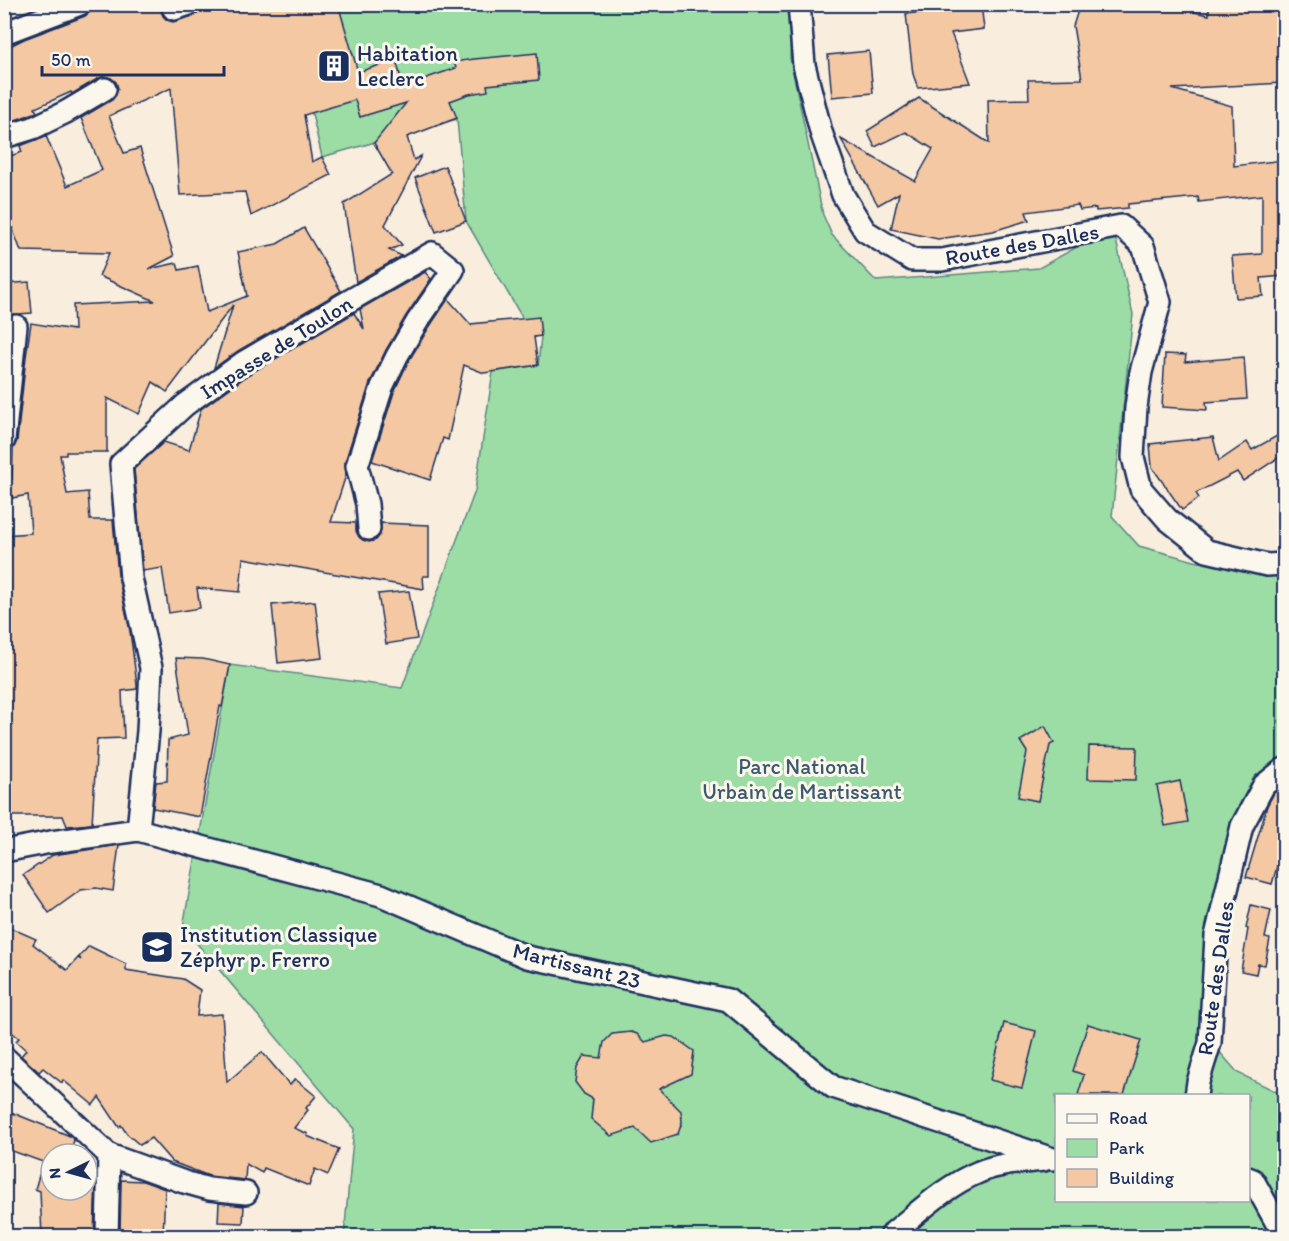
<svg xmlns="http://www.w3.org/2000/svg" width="1289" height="1241" viewBox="0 0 1289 1241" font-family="Itim,sans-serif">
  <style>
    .green { fill: #9cdda6; stroke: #5c8682; stroke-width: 1.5; fill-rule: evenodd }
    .building { fill: #f3c8a2; stroke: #1b2f5e; stroke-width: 1.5 }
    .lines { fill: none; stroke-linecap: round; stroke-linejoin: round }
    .minor-casing { stroke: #1b2f5e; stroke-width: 26 }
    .minor { stroke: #fbf7ec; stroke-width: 21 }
    .labels { text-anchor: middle; stroke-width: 6; stroke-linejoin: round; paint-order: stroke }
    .poi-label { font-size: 22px; fill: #1b2f5e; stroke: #fbf7ec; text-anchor: start }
    .street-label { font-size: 22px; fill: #1b2f5e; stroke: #fbf7ec }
    .park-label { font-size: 22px; fill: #3b5a70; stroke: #fbf7ec }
  </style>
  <rect width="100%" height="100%" fill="#f9eedd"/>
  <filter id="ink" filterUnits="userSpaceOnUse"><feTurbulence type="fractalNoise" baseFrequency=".0167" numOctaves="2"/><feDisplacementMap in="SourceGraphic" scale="12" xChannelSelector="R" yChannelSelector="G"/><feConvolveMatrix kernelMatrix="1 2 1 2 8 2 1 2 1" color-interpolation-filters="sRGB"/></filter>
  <g filter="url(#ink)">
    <path class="green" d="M287,5h505l-2,53 33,157 9,20 44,46 163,-13 74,-41 20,87 -21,202 27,30 59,16 86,-5v225l-20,1 -48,153 -6,105 28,32 39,19 7,-2v146h-940l10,-107 -171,-202 47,-262 172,23 73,-197 18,-119 45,-7 3,-29 -18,-17 -57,-98 -9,-102 -135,38zM1056,1096h192v104h-192z"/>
    <g class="building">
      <path d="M93,4h65l5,12 4,4 6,2 20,-6 5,-3 2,-4 16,-5h122l20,68 38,-12 7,26 53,-18 -2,-6 20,-3 63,-6 2,27 -52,5 1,6 -19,3 -19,7 7,17 -50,19 7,23 7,-4 -36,69 17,20 -13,5 13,6 -46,26 -12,-78 48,-30 -18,-31 32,-40 -46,14 -5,-17 -51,15 8,47 10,-5 9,18 -80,41 -6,-24 -65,3 -9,-107 -62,28 15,37 16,-5 34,108 -25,13 28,-6 2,7 19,-4 9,46 40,-16 -9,-44 39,-8 27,-16 37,63 -103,60 -24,17 19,-63 -66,87 -14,-10 -14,32 -32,-16v54h-41v3h-6l7,39 21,-2 2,28h23l5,55 12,56 7,54v4l-15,2 2,47 -27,1 -5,85 -25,2 -4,-10h-59v-227l6,-1 -6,-53 27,-2 -3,-38 -16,3 -2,-19h2l1,-30 4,-8 9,-84 5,-34 43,7 -1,-25 82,-4 -56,-25 10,-23 -88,-2 -17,-45v-48l18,-6 -2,-6 26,-10 21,50 35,-16 -21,-52 31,-18 4,-5 2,-7 -2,-6 -5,-4 -6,-2 -6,2 -27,16 -1,-2 -36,16 2,4 -27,10 -6,-13v-60l20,-10 61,-23 5,-4z"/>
      <path d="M950,4h31l3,25 -33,4 19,50 -52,5 -5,-14 -7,-60 45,-5z"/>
      <path d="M1080,4h76l53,11v-11h66v7l9,1v22l-3,-1 2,50 -111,6 60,17 2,60 49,-6 1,116 -23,2 2,18 -27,2 -4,-42 30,-2v-59l-63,7 -1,-5 -70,7v4l-32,3v-3l-16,2 -2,-5 -52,7 3,8 -36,11 -55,8 -47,-10 8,-36 -21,12 -37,-66 74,42 18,-32 -27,-17 -31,15 -8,-16 52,-33 70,45 -1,-43 41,-1 -1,-19 54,-1 -9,-53z"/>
      <path d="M869,51l4,42 -41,4 -4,-42z"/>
      <path d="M445,166l21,55 -30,11 -21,-54z"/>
      <path d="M425,272l6,7 -25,37 -20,34 -16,33 -25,79 1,13 -15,47 25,1v8l3,6 4,3 6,2 7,-2 4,-5 1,-12 48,2v51h-6l1,13 -181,-31 -3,34 -43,-4 3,20 -31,5 -7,-45 -19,3 -9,-102 30,-27 25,8 12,-41 50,-36 103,-60 10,16 -4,-20z"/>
      <path d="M29,282l3,31 -28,2v-31z"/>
      <path d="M448,299l24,27 -1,-2 68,-7 2,19 -7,1 4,28 -54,8 -20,-8 -16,75 -5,-2 -13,42 -58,-19 22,-69 14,-30 20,-33z"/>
      <path d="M1165,354l21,1 -1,7 59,-5 3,42 -41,3 1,8 -45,-3z"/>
      <path d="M1284,432v22l-41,27 -6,-9 -41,21 3,5 -17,12 -30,-43 -2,-23 63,-7 6,24 28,-19 5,8z"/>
      <path d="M409,591l8,48 -31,5 -8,-50z"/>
      <path d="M315,601l7,57 -44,5 -6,-58z"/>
      <path d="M176,658l27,1 27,6 -8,42 -2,-1 -20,111 -47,-9 3,-26 11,-1 1,-41 20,-5z"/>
      <path d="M1045,726l9,17 -4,2 -12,56 -20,-4 9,-45 -7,-11z"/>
      <path d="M1089,746l48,1 -1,33 -48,-1z"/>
      <path d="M1180,781l8,41 -23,4 -8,-40z"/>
      <path d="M1284,785v57l-12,42 -26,-7 21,-71 7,-13z"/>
      <path d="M119,845l-6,46 -17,-3 -15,2 -32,23 -26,-38 30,-20z"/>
      <path d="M1251,905l20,5 -6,28 5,1 -5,26 -7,-1 -2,10 -15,-3 7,-42 -2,-1z"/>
      <path d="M4,925l32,14 -3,5 34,26 11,-12 3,2 -2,-3 10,-11 37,18v6l57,9 17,11 -3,26 25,-2 5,68 35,-30 28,33 5,-6 21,17 -10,12 2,2 -14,18 14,6 -1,2 32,13 -11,26 -13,-6 -6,17 -45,-18 -2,5 -16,-9 -1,16 -36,-4 -37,-14 -21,-24 -11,7 -13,-11 -6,-9 -2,2 -20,-30 -6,8 -30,-25 -1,3 -19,-15 -4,4 -18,-16 5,-6 -10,-9 3,-3 -15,-12z"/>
      <path d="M1004,1023l32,8 -14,57 -32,-8z"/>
      <path d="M1088,1024l53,16 -17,55h-46l6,-20 -11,-4z"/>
      <path d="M631,1032l6,2 8,8 21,-6 8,1 20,14 -3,23 -32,15 22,22 1,11 -4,12 -27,9 -16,-15 -24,8 -20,-17 2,-20 -9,-5 -9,-12 2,-14 7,-12 17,2 3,-16 8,-8z"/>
      <path d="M13,1113l57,23 4,4 -4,14h-19v36h36v-20h9v3l-7,5h7l-2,58h-52l-2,-45 -5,-2 8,-27 -39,-14v-11z"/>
      <path d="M121,1180l22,1 22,8 -2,47h-43z"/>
      <path d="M219,1203l25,3 -1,17 -25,-1z"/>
    </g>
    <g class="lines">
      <g class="minor-casing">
        <g id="minor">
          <path d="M171,4l3,5 15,-5"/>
          <path d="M799,4l5,61 17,67 22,63 22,36 47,29h30l179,-34 22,20 17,56 -19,70 -5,35 -3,50 8,32 26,30 40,32 60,14 17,-1"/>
          <path d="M4,33l76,-29"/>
          <path d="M4,137l29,-9 33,-16 39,-23"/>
          <path d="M4,440l12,-114"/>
          <path d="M138,830l10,-99 3,-63 -20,-90 -10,-114 64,-59 59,-43 188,-109 21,17 -36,52 -20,34 -15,31 -25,79 10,38 2,25"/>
          <path d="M4,851l47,-9 87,-12 243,65 146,62 201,43 105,87 220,72"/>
          <path d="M4,1057l105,98 -2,81"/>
          <path d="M1196,1096l2,-14 12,-39 6,-107 26,-110 22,-41 20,-16"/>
          <path d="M109,1155l75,27 25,7 37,4"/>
          <path d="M1248,1178l5,2 27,49 2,7"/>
          <path d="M891,1236l3,-4c27,-22 53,-47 85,-60 18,-8 45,-10 65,-12"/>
        </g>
      </g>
      <use href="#minor" class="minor"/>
    </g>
  </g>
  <defs>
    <g id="building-square" transform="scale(1.725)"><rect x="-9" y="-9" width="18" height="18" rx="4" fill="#1b2f5e" stroke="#fbf7ec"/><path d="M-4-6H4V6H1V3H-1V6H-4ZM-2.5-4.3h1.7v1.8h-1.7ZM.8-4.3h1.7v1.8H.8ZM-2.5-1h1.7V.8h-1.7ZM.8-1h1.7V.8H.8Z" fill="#fff"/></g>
    <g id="school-square" transform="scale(1.725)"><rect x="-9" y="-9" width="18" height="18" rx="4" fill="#1b2f5e" stroke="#fbf7ec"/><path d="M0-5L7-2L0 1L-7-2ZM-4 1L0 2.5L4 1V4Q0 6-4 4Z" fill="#fff"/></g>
  </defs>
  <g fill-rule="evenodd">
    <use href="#building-square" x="334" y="66"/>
    <use href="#school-square" x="157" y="947"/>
  </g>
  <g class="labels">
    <g class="poi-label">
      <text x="357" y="61">Habitation<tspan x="357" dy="25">Leclerc</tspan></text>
      <text x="180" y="942">Institution Classique<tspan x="180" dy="25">Zéphyr p. Frerro</tspan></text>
    </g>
    <g class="street-label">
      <text transform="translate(1022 244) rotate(-10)" y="8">Route des Dalles</text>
      <text transform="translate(276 347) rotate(-32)" y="8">Impasse de Toulon</text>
      <text transform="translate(577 965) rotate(14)" y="8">Martissant 23</text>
      <text transform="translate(1215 978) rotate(-82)" y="8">Route des Dalles</text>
    </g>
    <g class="park-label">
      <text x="802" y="774">Parc National<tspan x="802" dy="25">Urbain de Martissant</tspan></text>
    </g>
  </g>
  <rect width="1289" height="1241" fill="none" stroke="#fbf7ec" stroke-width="24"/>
  <rect x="12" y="12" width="1265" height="1217" fill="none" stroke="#1b2f5e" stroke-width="2" filter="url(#ink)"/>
  <rect x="1055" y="1094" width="195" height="108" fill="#fbf7ec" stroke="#a1a7b3" stroke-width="1.5"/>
  <rect x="1067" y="1114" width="30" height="9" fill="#fbf7ec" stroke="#a1a7b3" stroke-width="1.5"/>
  <text x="1109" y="1124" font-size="18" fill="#1b2f5e">Road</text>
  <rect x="1067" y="1139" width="30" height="18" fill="#9cdda6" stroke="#a1a7b3" stroke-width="1.5"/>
  <text x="1109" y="1154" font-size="18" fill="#1b2f5e">Park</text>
  <rect x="1067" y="1169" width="30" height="18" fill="#f3c8a2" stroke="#a1a7b3" stroke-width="1.5"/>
  <text x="1109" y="1184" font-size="18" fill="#1b2f5e">Building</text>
  <g transform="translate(69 1172) rotate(265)"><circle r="28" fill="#fbf7ec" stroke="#a1a7b3" stroke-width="1.5"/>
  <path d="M0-4.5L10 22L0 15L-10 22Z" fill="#1b2f5e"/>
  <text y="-9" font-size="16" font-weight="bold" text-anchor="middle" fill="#1b2f5e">N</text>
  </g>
  <path d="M42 66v9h182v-9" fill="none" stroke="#1b2f5e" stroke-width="3"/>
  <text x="51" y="66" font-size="18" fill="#1b2f5e" stroke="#fbf7ec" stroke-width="4.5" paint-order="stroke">50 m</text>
</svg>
